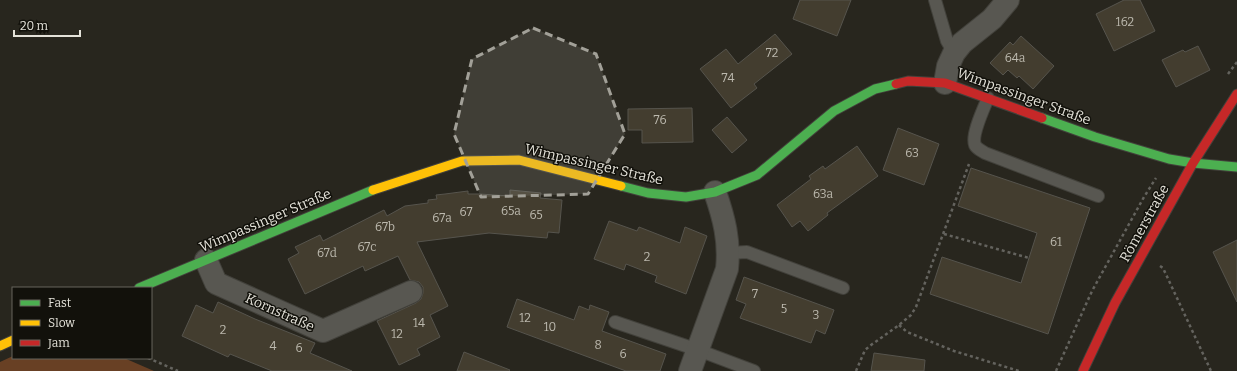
<svg xmlns="http://www.w3.org/2000/svg" width="1237" height="371" viewBox="0 0 1237 371" font-family="Bitter,serif">
  <style>
    .forest { fill: #684024 }
    .building { fill: #433d2f; stroke: #56544d }
    .lines { fill: none; stroke-linecap: round; stroke-linejoin: round }
    .lane-casing { stroke: #42413b; stroke-width: 14 }
    .street-casing { stroke: #42413b; stroke-width: 24 }
    .fast-casing { stroke: #42413b; stroke-width: 11 }
    .slow-casing { stroke: #42413b; stroke-width: 11 }
    .jam-casing { stroke: #42413b; stroke-width: 11 }
    .path { stroke: #64635e; stroke-width: 2.5; stroke-dasharray: 3 3; stroke-linecap: butt }
    .lane { stroke: #585751; stroke-width: 12 }
    .street { stroke: #585751; stroke-width: 22 }
    .fast { stroke: #4caf50; stroke-width: 9 }
    .slow { stroke: #ffc107; stroke-width: 9 }
    .jam { stroke: #c62828; stroke-width: 9 }
    .marked { fill: #a2a098; fill-opacity: 0.2; stroke: #a2a098; stroke-width: 3; stroke-dasharray: 8 5; stroke-linejoin: round }
    .labels { text-anchor: middle; stroke-width: 3; stroke-linejoin: round; paint-order: stroke }
    .number-label { font-size: 12px; fill: #bcb9ae }
    .street-label { font-size: 14px; fill: #e4e2d9; stroke: #12110b }
  </style>
  <rect width="100%" height="100%" fill="#28261e"/>
  <path class="forest" d="M13,356v2h111l30,13h-154v-9z"/>
  <g class="building">
    <path d="M800,0h51l-14,36 -44,-17z"/>
    <path d="M1124,0h16l15,31 -41,20 -18,-37z"/>
    <path d="M775,34l17,20 -38,30 3,4 -26,20 -31,-39 26,-20 12,15z"/>
    <path d="M1021,36l33,30 -21,23 -14,-13 -2,2 -9,-8 -5,5 -13,-12 20,-21 3,3z"/>
    <path d="M1198,46l12,24 -34,17 -14,-27 21,-10 2,2z"/>
    <path d="M692,108l1,34 -51,1v-13h-14v-21z"/>
    <path d="M727,117l20,23 -15,13 -20,-23z"/>
    <path d="M898,128l41,16 -15,41 -41,-15z"/>
    <path d="M857,146l21,30 -51,37 1,2 -20,16 -8,-10 -8,6 -15,-22 34,-26 -2,-3 14,-10 2,3z"/>
    <path d="M971,168l119,40 -42,126 -118,-40 12,-37 79,26 16,-50 -79,-27z"/>
    <path d="M510,190l31,3 -1,5 22,2 -3,33 -11,-1 -1,6 -58,-5 -72,9 31,64 -18,9 10,22 -23,12 3,6 -21,10 -22,-44 39,-18 5,-4 2,-6v-6l-4,-5 -9,-2 -12,-24 -33,15 -2,-5 -58,28 -17,-35 11,-6 -4,-6 25,-12 3,6 61,-31 3,6 18,-10 23,-3v-3l9,-1 -1,-4 9,-1 23,-3v3h11l31,2z"/>
    <path d="M609,221l28,10 2,-4 41,16 5,-16 22,9 -21,58 -31,-12 2,-6 -31,-12 -2,6 -30,-11z"/>
    <path d="M1237,240v62l-24,-50z"/>
    <path d="M744,277l90,33 -9,24 -9,-4 -5,13 -71,-25 6,-14 -10,-4z"/>
    <path d="M517,299l57,21 5,-14 10,4 1,-5 19,7 -7,19 64,23 -6,17h-34l-119,-44z"/>
    <path d="M218,302l37,17 60,24 -5,10 42,18h-80l-42,-17 -2,3 -46,-21 14,-31 17,8z"/>
    <path d="M464,352l46,18 -1,1h-52z"/>
    <path d="M874,353l51,7 -1,11h-53z"/>
  </g>
  <g class="lines">
    <g class="lane-casing">
      <g id="lane">
        <path d="M935,0l12,41 7,12"/>
        <path d="M988,98c-4,10 -17,37 -13,47 2,4 7,6 10,8l113,43"/>
        <path d="M729,253l18,-1 96,36"/>
        <path d="M615,322l83,28 56,21"/>
      </g>
    </g>
    <g class="street-casing">
      <g id="street">
        <path d="M945,83l3,-17 6,-13 8,-10 30,-24 16,-19"/>
        <path d="M206,260l10,23 107,48 88,-39"/>
        <path d="M690,371l37,-102c3,-28 -3,-51 -12,-77"/>
      </g>
    </g>
    <g class="fast-casing">
      <g id="fast">
        <path d="M1042,118l53,19 74,22 24,4 44,4"/>
        <path d="M621,186l27,7 38,4 29,-5 42,-17 77,-64 41,-22 21,-5"/>
        <path d="M139,288l234,-98"/>
      </g>
    </g>
    <g class="slow-casing">
      <g id="slow">
        <path d="M373,190l89,-29 57,-1 102,26"/>
        <path d="M0,346l13,-6"/>
      </g>
    </g>
    <g class="jam-casing">
      <g id="jam">
        <path d="M896,84l12,-3 37,2 97,35"/>
        <path d="M1083,371l32,-68 78,-140 44,-69"/>
      </g>
    </g>
    <g class="path">
      <path d="M1228,74l9,-12"/>
      <path d="M944,234l85,24"/>
      <path d="M1160,266l3,2 48,103"/>
      <path d="M899,325l8,7 47,19 65,20"/>
      <path d="M148,358l30,13"/>
      <path d="M856,371l9,-21 6,-5 28,-20 12,-10 5,-8 53,-143"/>
      <path d="M1056,371l36,-80 52,-94 12,-19"/>
    </g>
    <use href="#lane" class="lane"/>
    <use href="#street" class="street"/>
    <use href="#fast" class="fast"/>
    <use href="#slow" class="slow"/>
    <use href="#jam" class="jam"/>
  </g>
  <path class="marked" d="M533,28l63,26 29,80 -37,60 -107,3 -27,-63 18,-75z"/>
  <g class="labels">
    <g class="number-label">
      <text x="1125" y="26">162</text>
      <text x="772" y="57">72</text>
      <text x="1015" y="62">64a</text>
      <text x="728" y="82">74</text>
      <text x="660" y="124">76</text>
      <text x="912" y="157">63</text>
      <text x="823" y="198">63a</text>
      <text x="511" y="215">65a</text>
      <text x="466" y="216">67</text>
      <text x="536" y="219">65</text>
      <text x="442" y="222">67a</text>
      <text x="385" y="231">67b</text>
      <text x="1056" y="246">61</text>
      <text x="367" y="251">67c</text>
      <text x="327" y="257">67d</text>
      <text x="647" y="261">2</text>
      <text x="755" y="298">7</text>
      <text x="784" y="313">5</text>
      <text x="816" y="319">3</text>
      <text x="525" y="322">12</text>
      <text x="419" y="327">14</text>
      <text x="550" y="331">10</text>
      <text x="223" y="334">2</text>
      <text x="397" y="338">12</text>
      <text x="598" y="349">8</text>
      <text x="273" y="350">4</text>
      <text x="299" y="352">6</text>
      <text x="623" y="358">6</text>
    </g>
    <g class="street-label">
      <text transform="translate(1024 96) rotate(20)" y="5">Wimpassinger Straße</text>
      <text transform="translate(594 164) rotate(13)" y="5">Wimpassinger Straße</text>
      <text transform="translate(265 220) rotate(-23)" y="5">Wimpassinger Straße</text>
      <text transform="translate(1144 223) rotate(-61)" y="5">Römerstraße</text>
      <text transform="translate(280 312) rotate(24)" y="5">Kornstraße</text>
    </g>
  </g>
  <rect x="12" y="287" width="140" height="72" fill="#12110b" stroke="#66655d"/>
  <rect x="20" y="300" width="20" height="6" fill="#4caf50" stroke="#66655d"/>
  <text x="48" y="307" font-size="12" fill="#e4e2d9">Fast</text>
  <rect x="20" y="320" width="20" height="6" fill="#ffc107" stroke="#66655d"/>
  <text x="48" y="327" font-size="12" fill="#e4e2d9">Slow</text>
  <rect x="20" y="340" width="20" height="6" fill="#c62828" stroke="#66655d"/>
  <text x="48" y="347" font-size="12" fill="#e4e2d9">Jam</text>
  <path d="M14 30v6h66v-6" fill="none" stroke="#e4e2d9" stroke-width="2"/>
  <text x="20" y="30" font-size="12" fill="#e4e2d9" stroke="#12110b" stroke-width="3" paint-order="stroke">20 m</text>
</svg>
